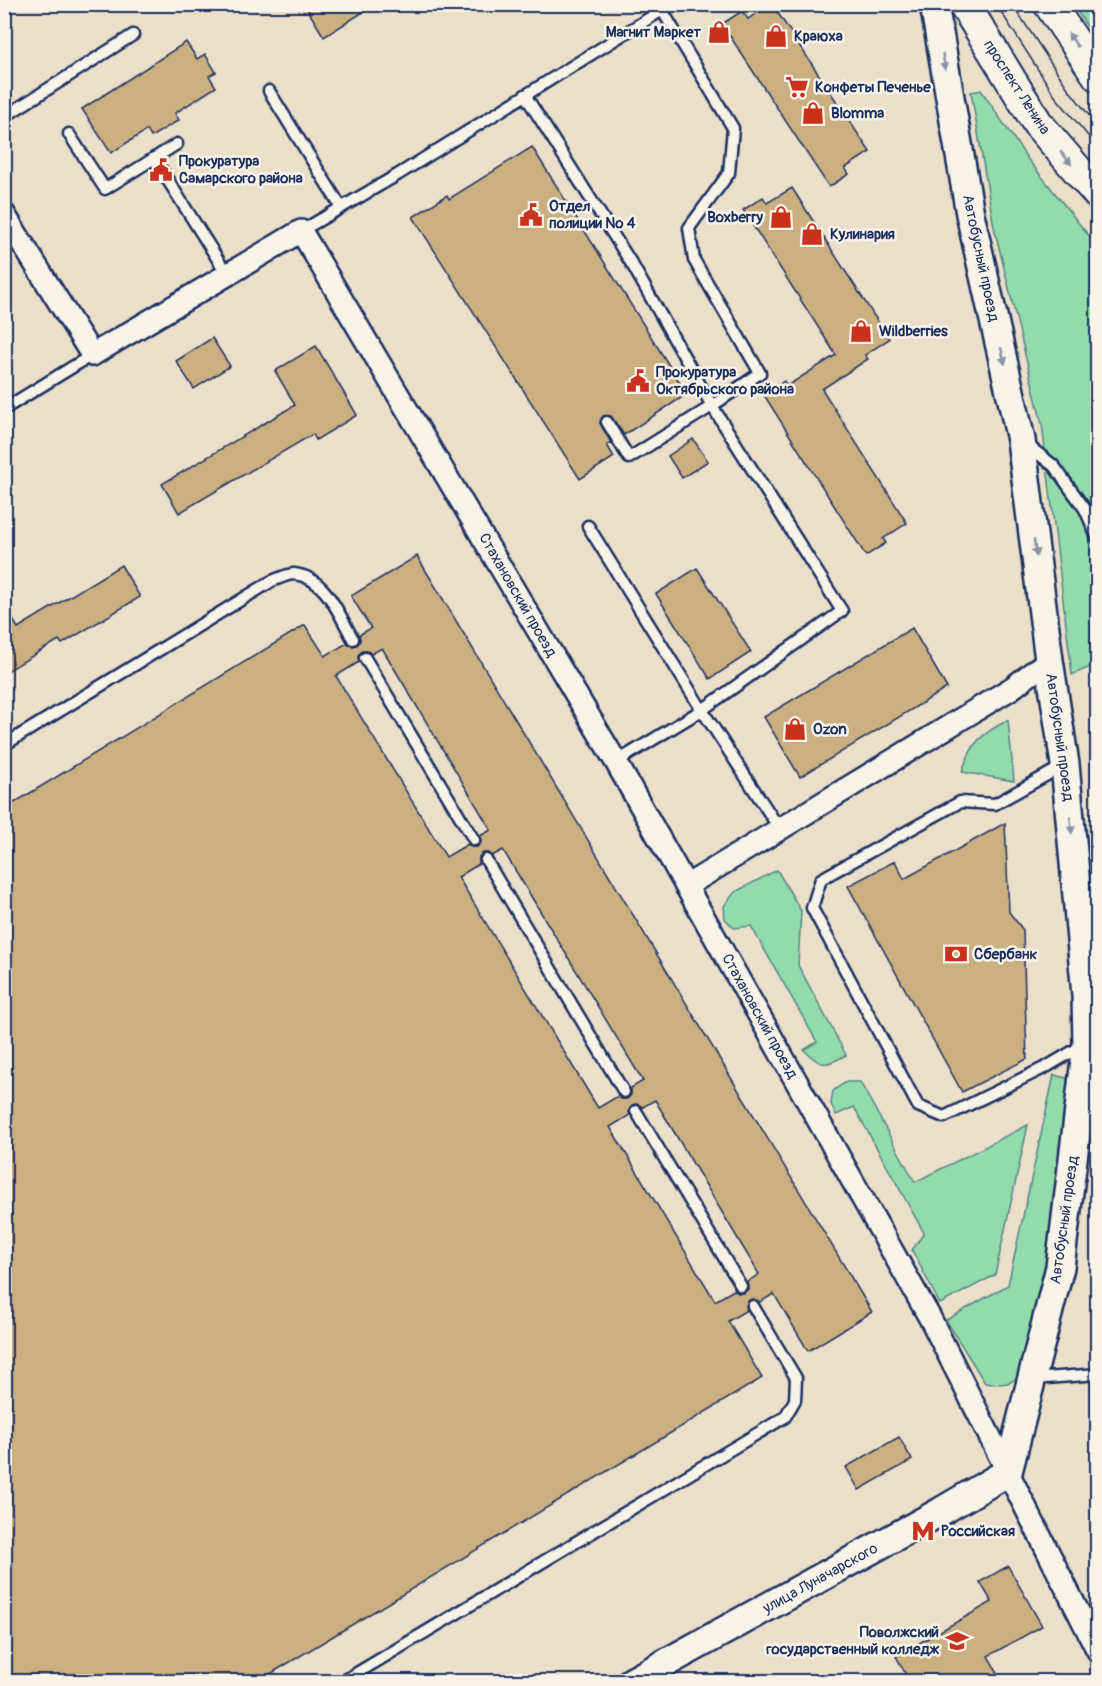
<svg xmlns="http://www.w3.org/2000/svg" width="1102" height="1686" viewBox="0 0 1102 1686" font-family="Pangolin,sans-serif">
  <style>
    .green { fill: #92dbab; stroke: #568584; stroke-width: 1.5 }
    .building { fill: #caaf80; stroke: #1b2f5e; stroke-width: 1.5; fill-rule: evenodd }
    .lines { fill: none; stroke-linecap: round; stroke-linejoin: round }
    .service-casing { stroke: #1b2f5e; stroke-width: 15 }
    .minor-casing { stroke: #1b2f5e; stroke-width: 26 }
    .tertiary-casing { stroke: #1b2f5e; stroke-width: 32 }
    .secondary-casing { stroke: #1b2f5e; stroke-width: 34 }
    .service { stroke: #f7f3e8; stroke-width: 10 }
    .minor { stroke: #f7f3e8; stroke-width: 21 }
    .tertiary { stroke: #f7f3e8; stroke-width: 27 }
    .secondary { stroke: #f7f3e8; stroke-width: 30 }
    .tram { stroke: #1b2f5e; stroke-width: 1.5 }
    .oneway { fill: #8991a3 }
    .labels { text-anchor: middle; stroke-width: 5; stroke-linejoin: round; paint-order: stroke }
    .poi-label { font-size: 15px; font-weight: bold; fill: #1b2f5e; stroke: #f7f3e8; text-anchor: start }
    .street-label { font-size: 15px; fill: #1b2f5e; stroke: #f7f3e8 }
  </style>
  <rect width="100%" height="100%" fill="#eadfc9"/>
  <filter id="ink" filterUnits="userSpaceOnUse"><feTurbulence type="fractalNoise" baseFrequency=".0167" numOctaves="2"/><feDisplacementMap in="SourceGraphic" scale="12" xChannelSelector="R" yChannelSelector="G"/><feConvolveMatrix kernelMatrix="1 2 1 2 8 2 1 2 1" color-interpolation-filters="sRGB"/></filter>
  <g filter="url(#ink)">
    <g class="green">
      <path d="M1073,5h24v37z"/>
      <path d="M981,90l46,68 70,88v418l-25,11 -30,-251 -48,-197 -23,-135z"/>
      <path d="M1008,720l6,61 -52,-9c10,-30 18,-37 46,-52z"/>
      <path d="M777,870l24,41 -3,54 48,90c-21,12 -25,12 -42,-5l13,-8 -66,-116 -17,2 -9,-9 -1,-13 11,-14z"/>
      <path d="M1054,1075l16,4 10,13 -51,270c-13,21 -19,24 -44,21l-39,-63 62,-35z"/>
      <path d="M846,1082h14l55,100 113,-57 -33,150 -55,29 -28,-54 12,-17 -70,-126 -18,8 -5,-11 2,-13z"/>
    </g>
    <g class="building">
      <path d="M304,4h72l-52,33z"/>
      <path d="M770,4h2l98,148 -25,16 4,6 -20,13 -107,-163 20,-13 6,8z"/>
      <path d="M186,42l11,17 8,-5 11,18 -7,4 7,11 -41,26 4,7 -28,17 -4,-7 -36,23 -29,-44z"/>
      <path d="M532,147l155,247 -63,41 -13,-19h-8l-3,7 11,20 -4,2 7,12 -34,22 -167,-262 34,-22 2,4z"/>
      <path d="M792,188l97,151 -24,16 3,4 -46,30 85,134 -24,16 3,4 -20,13 -102,-161 20,-14 3,5 49,-31 -93,-145 20,-13 4,6z"/>
      <path d="M212,338l18,28 -36,23 -18,-28z"/>
      <path d="M316,346l41,69 -41,25 -3,-6 -134,79 -17,-29 133,-79 -20,-34z"/>
      <path d="M693,439l15,22 -26,17 -14,-22z"/>
      <path d="M417,556l455,756 -64,39 -34,-57 -14,8 -7,-3 -4,1 -3,6 1,4 -19,11 34,57 -505,304h-253v-873l301,-184 20,31 22,-13 5,3 5,-1 3,-5 -1,-5 12,-7 -20,-32zM382,648l109,182 -11,6 1,7 -4,4h-6l-3,-3 -22,13 -110,-181 23,-14 -1,-7 4,-4h6l3,3zM503,850l140,231 -12,7v7l-4,4h-6l-3,-3 -20,12 -140,-231 21,-13v-7l4,-4h6l3,3zM655,1100l104,174 -12,8 1,7 -4,4h-6l-4,-3 -19,11 -105,-174 20,-12 -1,-4 3,-6 4,-1 7,3z"/>
      <path d="M121,565l19,32 -78,47 -3,-4 -55,33v-68l14,23z"/>
      <path d="M697,568l54,84 -41,27 -54,-85z"/>
      <path d="M912,628l35,60 -147,89 -36,-60z"/>
      <path d="M1005,823l4,89 14,18 4,129 -65,33 -114,-206 47,-25 9,18z"/>
      <path d="M899,1437l13,23 -53,30 -13,-23z"/>
      <path d="M1008,1566l34,60 -54,30 15,26h-93l-14,-26 96,-54 -12,-20z"/>
    </g>
    <g class="lines">
      <g class="service-casing">
        <g id="service">
          <path d="M269,91l72,116"/>
          <path d="M525,95l108,171 79,140 -83,52 -22,-36"/>
          <path d="M4,117l129,-82"/>
          <path d="M69,134l36,55 72,-45"/>
          <path d="M154,158l73,116"/>
          <path d="M301,231l98,-57 273,-170"/>
          <path d="M4,409l88,-54"/>
          <path d="M1026,444l28,22 31,43 13,6"/>
          <path d="M1085,509l13,30"/>
          <path d="M588,526l114,184 77,118"/>
          <path d="M365,658l109,182"/>
          <path d="M4,745l268,-164c6,-2 15,-7 22,-7 32,3 45,41 59,65"/>
          <path d="M616,762l86,-52 140,-99 -130,-205 48,-33 -66,-113 -5,-32 40,-55 4,-45 -71,-118"/>
          <path d="M1063,766l-68,38 -35,-2 -139,77 -9,29 106,198 26,11 104,-51 37,-22"/>
          <path d="M486,860l138,232"/>
          <path d="M636,1111l105,175"/>
          <path d="M1033,1379l65,-5"/>
          <path d="M342,1682l443,-265 10,-17 1,-22 -43,-72"/>
        </g>
      </g>
      <g class="minor-casing">
        <g id="minor">
          <path d="M4,214l88,141 209,-124 315,531 314,556 168,333"/>
          <path d="M686,886l326,-198 37,-28"/>
        </g>
      </g>
      <g class="tertiary-casing">
        <path id="tertiary" d="M631,1682l309,-170 68,-40 52,-205 27,-224 -1,-48 -21,-231 -16,-104 -28,-220 -51,-226 -36,-210"/>
      </g>
      <g class="secondary-casing">
        <g id="secondary">
          <path d="M964,4l74,120 60,70"/>
          <path d="M1049,4l49,72"/>
        </g>
      </g>
      <use href="#service" class="service"/>
      <use href="#minor" class="minor"/>
      <use href="#tertiary" class="tertiary"/>
      <use href="#secondary" class="secondary"/>
      <g class="tram">
        <path d="M996,4l59,92 43,52"/>
        <path d="M1012,4l55,83 31,40"/>
      </g>
    </g>
    <defs><path id="oneway-solid" d="M-6-.8H1V-3.2L6.5 0L1 3.2V.8H-6Z" transform="scale(1.5)"/></defs>
    <g class="oneway">
      <use href="#oneway-solid" transform="translate(1073 40) rotate(-124)"/>
      <use href="#oneway-solid" transform="translate(944 62) rotate(80)"/>
      <use href="#oneway-solid" transform="translate(1066 158) rotate(50)"/>
      <use href="#oneway-solid" transform="translate(1003 356) rotate(77)"/>
      <use href="#oneway-solid" transform="translate(1035 548) rotate(83)"/>
      <use href="#oneway-solid" transform="translate(1071 825) rotate(85)"/>
    </g>
  </g>
  <defs>
    <g id="shop-bare" transform="scale(1.8)"><path d="M-5-2.5h2.3a2.7 3.5 0 0 1 5.4 0H5L5.5 6h-11ZM-1.5-2.5h3a1.5 2.3 0 0 0-3 0Z" fill="#c8321e" stroke="#f7f3e8" stroke-width="2.5" paint-order="stroke"/></g>
    <g id="supermarket-bare" transform="scale(1.8)"><path d="M-6-5.5h2.5l.6 2H6L4.5 2H-2.5L-4.4-4H-6ZM-1.5 3.2a1.3 1.3 0 1 0 .1 0ZM3 3.2a1.3 1.3 0 1 0 .1 0Z" fill="#c8321e" stroke="#f7f3e8" stroke-width="2.5" paint-order="stroke"/></g>
    <g id="civic-bare" transform="scale(1.8)"><path d="M-.6-6.5H3V-4.5H.6V-3L4-1V1h2V6H-6V1h2V-1L-.6-3ZM-1.2 2.5V6h2.4V2.5Z" fill="#c8321e" stroke="#f7f3e8" stroke-width="2.5" paint-order="stroke"/></g>
    <g id="bank-bare" transform="scale(1.8)"><path d="M-6-4H6V4H-6ZM0-2.3a2.3 2.3 0 1 0 0 4.6a2.3 2.3 0 1 0 0-4.6Z" fill="#c8321e" stroke="#f7f3e8" stroke-width="2.5" paint-order="stroke"/></g>
    <g id="metro-bare" transform="scale(1.8)"><path d="M-5.5 5V-5H-3L0 0L3-5H5.5V5H3V-.5L0 4L-3-.5V5Z" fill="#c8321e" stroke="#f7f3e8" stroke-width="2.5" paint-order="stroke"/></g>
    <g id="university-bare" transform="scale(1.8)"><path d="M0-5L7-2L0 1L-7-2ZM-4 1L0 2.5L4 1V4Q0 6-4 4Z" fill="#c8321e" stroke="#f7f3e8" stroke-width="2.5" paint-order="stroke"/></g>
  </defs>
  <g fill-rule="evenodd">
    <use href="#shop-bare" x="719" y="32"/>
    <use href="#shop-bare" x="776" y="36"/>
    <use href="#supermarket-bare" x="797" y="87"/>
    <use href="#shop-bare" x="813" y="113"/>
    <use href="#civic-bare" x="161" y="170"/>
    <use href="#civic-bare" x="531" y="215"/>
    <use href="#shop-bare" x="781" y="217"/>
    <use href="#shop-bare" x="812" y="234"/>
    <use href="#shop-bare" x="861" y="331"/>
    <use href="#civic-bare" x="638" y="381"/>
    <use href="#shop-bare" x="795" y="729"/>
    <use href="#bank-bare" x="956" y="954"/>
    <use href="#metro-bare" x="923" y="1531"/>
    <use href="#university-bare" x="957" y="1641"/>
  </g>
  <g class="labels">
    <g class="poi-label">
      <text x="701" y="37" text-anchor="end">Магнит Маркет</text>
      <text x="794" y="41">Краюха</text>
      <text x="815" y="92">Конфеты Печенье</text>
      <text x="831" y="118">Blomma</text>
      <text x="179" y="166">Прокуратура<tspan x="179" dy="17">Самарского района</tspan></text>
      <text x="549" y="211">Отдел<tspan x="549" dy="17">полиции № 4</tspan></text>
      <text x="763" y="222" text-anchor="end">Boxberry</text>
      <text x="830" y="239">Кулинария</text>
      <text x="879" y="336">Wildberries</text>
      <text x="656" y="377">Прокуратура<tspan x="656" dy="17">Октябрьского района</tspan></text>
      <text x="813" y="734">Ozon</text>
      <text x="974" y="959">Сбербанк</text>
      <text x="941" y="1536">Российская</text>
      <text x="939" y="1637" text-anchor="end">Поволжский<tspan x="939" dy="17">государственный колледж</tspan></text>
    </g>
    <g class="street-label">
      <text transform="translate(1017 87) rotate(57)" y="5">проспект Ленина</text>
      <text transform="translate(981 258) rotate(78)" y="5">Автобусный проезд</text>
      <text transform="translate(518 595) rotate(60)" y="5">Стахановский проезд</text>
      <text transform="translate(1060 737) rotate(82)" y="5">Автобусный проезд</text>
      <text transform="translate(760 1016) rotate(61)" y="5">Стахановский проезд</text>
      <text transform="translate(1064 1220) rotate(-82)" y="5">Автобусный проезд</text>
      <text transform="translate(820 1578) rotate(-29)" y="5">улица Луначарского</text>
    </g>
  </g>
  <rect width="1102" height="1686" fill="none" stroke="#f7f3e8" stroke-width="24"/>
  <rect x="12" y="12" width="1078" height="1662" fill="none" stroke="#1b2f5e" stroke-width="2" filter="url(#ink)"/>
</svg>
